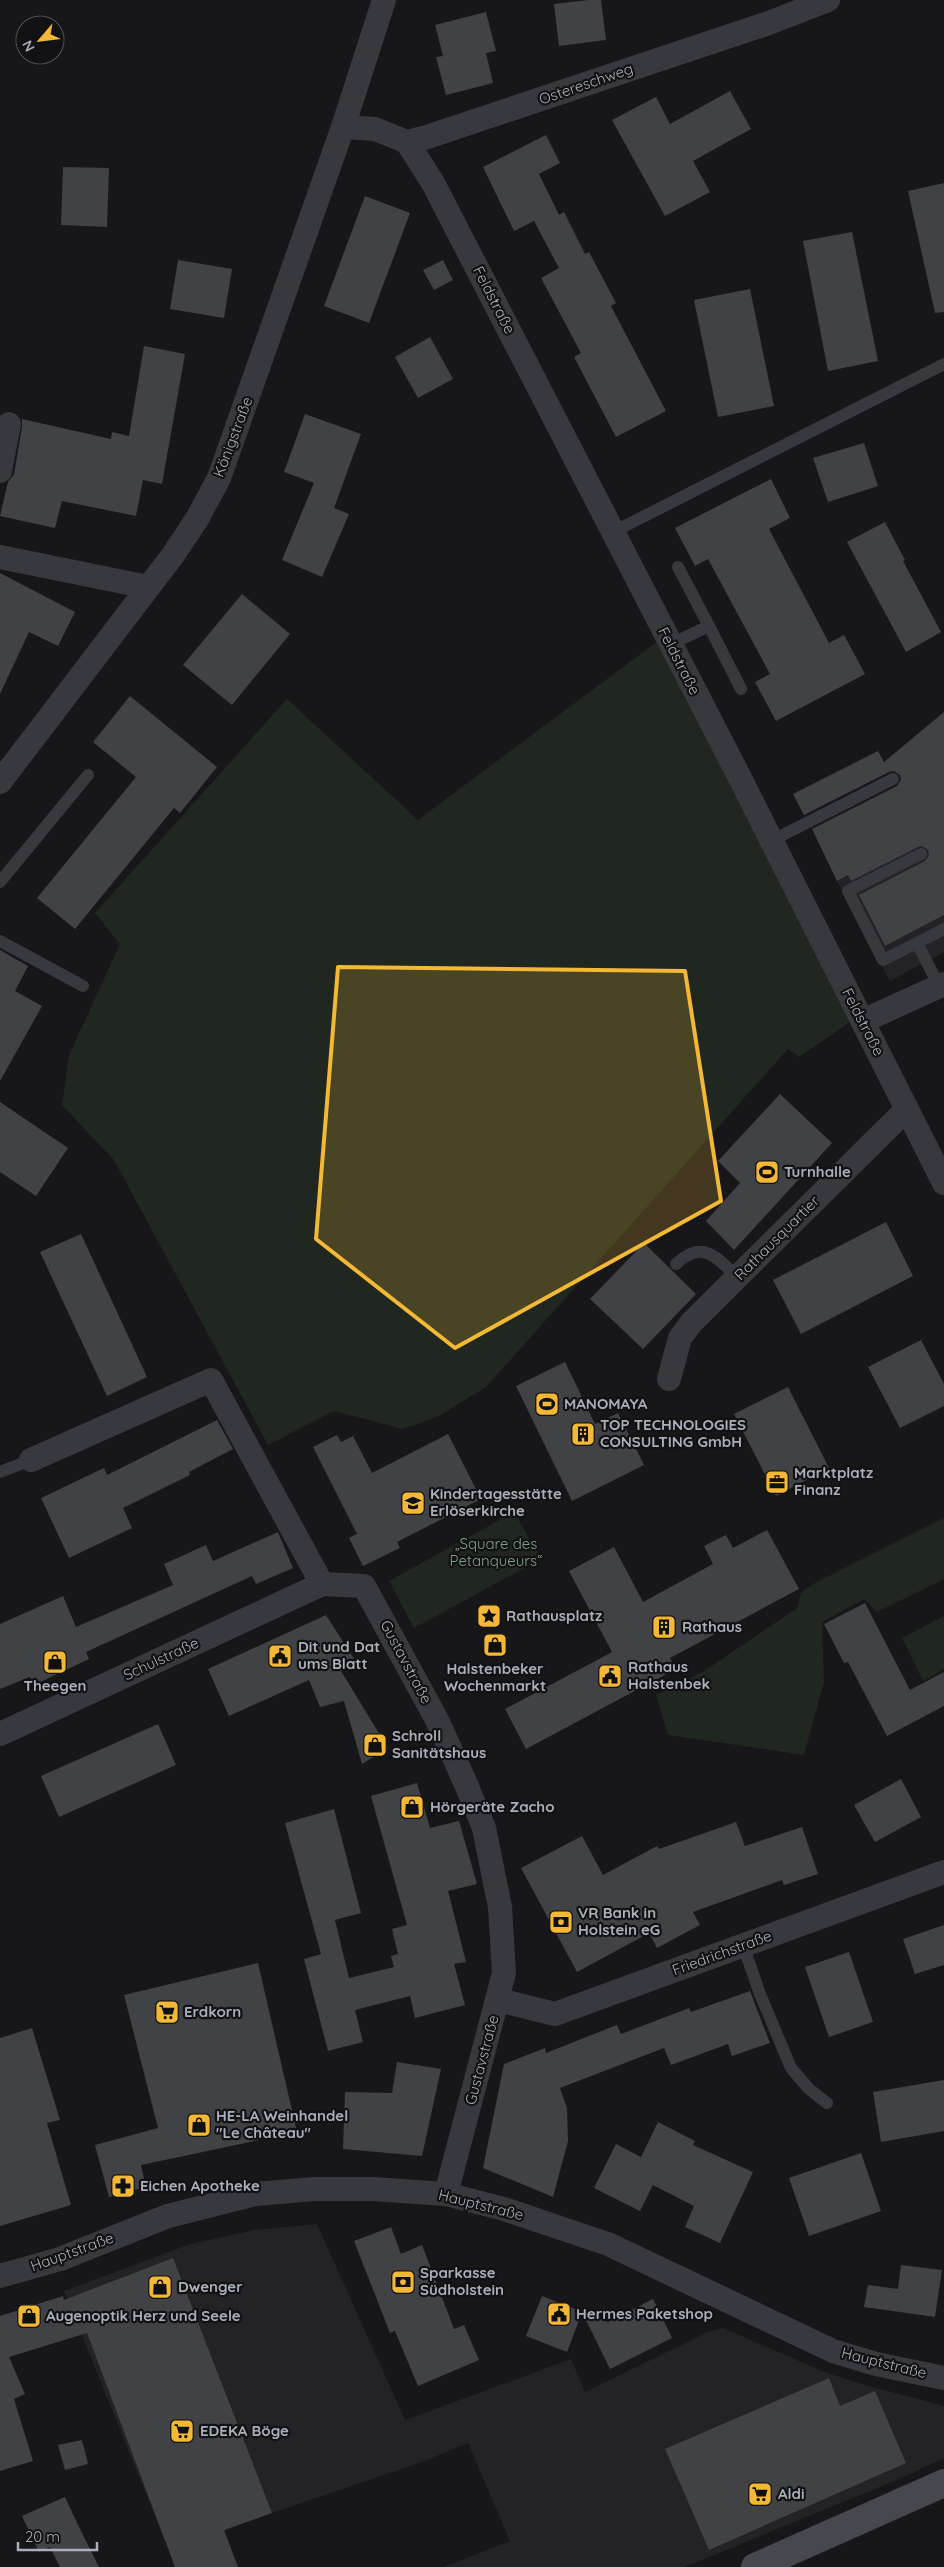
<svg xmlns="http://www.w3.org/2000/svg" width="944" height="2567" viewBox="0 0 944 2567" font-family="Quicksand,sans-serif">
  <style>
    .built { fill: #232326 }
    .green { fill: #1f2720 }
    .building { fill: #414246 }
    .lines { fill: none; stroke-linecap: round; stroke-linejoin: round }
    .lane { stroke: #38393e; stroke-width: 12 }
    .street { stroke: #38393e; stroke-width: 24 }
    .secondary { stroke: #46484e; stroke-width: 28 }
    .marked { fill: #f3b835; fill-opacity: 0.2; stroke: #f3b835; stroke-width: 4; stroke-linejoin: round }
    .labels { text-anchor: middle; stroke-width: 4.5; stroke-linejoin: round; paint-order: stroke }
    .street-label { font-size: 15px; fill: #a9aeb9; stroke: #121214 }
    .poi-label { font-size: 15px; font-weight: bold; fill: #a9aeb9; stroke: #121214; text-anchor: start }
    .park-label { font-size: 15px; fill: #80a483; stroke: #121214 }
  </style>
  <rect width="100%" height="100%" fill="#171719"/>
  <g class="built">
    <path d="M922,836l13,25 -74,39 24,46 59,-31v37l-54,29 -53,-100z"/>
    <path d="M317,2224l88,196 166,-61 14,33 125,-61 13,-3 104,45 38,12 79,21v52l-45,21 -214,88h-241l66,-26 -42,-98 -46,19 -150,51 -103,38 -105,-260 126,-47 65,-14z"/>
  </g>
  <g class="green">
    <path d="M666,635l190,383 -57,39 -11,-8 -302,338 -47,29 -36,13 -69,-18 -66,34 -154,-285 -52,-55 7,-50 51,-111 -25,-31 192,-214 131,121z"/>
    <path d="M514,1512l27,47 -127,69 -25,-47z"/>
    <path d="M944,1518v61l-67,33 -13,-13 -42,23 2,60 -20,73 -136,-20 -12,-40 50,-25 91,-62 4,-15 10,-8z"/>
    <path d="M944,1616v53l-21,12 -21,-43z"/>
  </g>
  <g class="building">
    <path d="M588,0h13l5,40 -47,6 -5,-42z"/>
    <path d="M486,12l10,39 -10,2 7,30 -47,12 -10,-38 7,-1 -8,-31z"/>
    <path d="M730,91l21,38 -58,32 17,31 -45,24 -53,-96 44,-23 14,27z"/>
    <path d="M546,135l14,28 -21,11 20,41 5,-3 21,42 4,-2 27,51 -5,3 55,105 -50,26 -42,-80 7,-4 -40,-75 18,-10 -25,-47 -20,10 -31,-64z"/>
    <path d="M63,167l46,1 -2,59 -46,-2z"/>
    <path d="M944,183v129l-9,1 -27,-122z"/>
    <path d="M365,196l45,17 -41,110 -45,-17z"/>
    <path d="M852,232l26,129 -50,10 -25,-130z"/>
    <path d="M178,260l54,9 -8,49 -54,-9z"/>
    <path d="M443,260l10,20 -19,10 -11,-20z"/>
    <path d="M750,289l24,117 -56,11 -24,-117z"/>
    <path d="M430,337l23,42 -35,19 -23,-41z"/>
    <path d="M144,346l41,8 -23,130 -19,-4 -7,36 -74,-15 -7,27 -55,-12 8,-34 6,-8 8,-47v-8l89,20 1,-7 17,4z"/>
    <path d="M305,414l56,20 -27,74 15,6 -27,63 -40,-17 32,-77 -30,-11z"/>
    <path d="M864,443l14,43 -50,16 -15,-44z"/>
    <path d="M771,479l19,39 -21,11 60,114 15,-8 21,39 -89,47 -21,-39 15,-8 -62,-115 -13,7 -20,-38z"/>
    <path d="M885,522l20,38 -2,1 38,71 -35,20 -59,-110z"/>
    <path d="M0,573l75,39 -17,34 -29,-14 -29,62z"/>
    <path d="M242,594l48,40 -58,71 -49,-40z"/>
    <path d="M130,696l87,71 -37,46 -6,-5 -99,121 -38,-31 99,-121 -43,-35z"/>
    <path d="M944,712v203l-59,31 -26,-51 66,-34 4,-6 -1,-5 -6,-4 -4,1 -67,34 -3,-6 -11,6 -25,-52 85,-43 4,-6 -1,-5 -6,-4 -5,1 -85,43 -11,-21 85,-43 6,11z"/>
    <path d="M0,950l28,16 -13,25 27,15 -42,75z"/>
    <path d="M780,1094l52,49 -98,107 -28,-29 34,-38 -22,-22z"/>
    <path d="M0,1102l68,46 -32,48 -36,-24z"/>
    <path d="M886,1222l27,54 -112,58 -28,-54z"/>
    <path d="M81,1234l66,143 -40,19 -67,-144z"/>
    <path d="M644,1243l52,51 -53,55 -53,-50z"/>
    <path d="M921,1340l23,44v22l-44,22 -32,-61z"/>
    <path d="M565,1362l30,62 23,-11 26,52 -72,36 -56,-115z"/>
    <path d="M788,1387l41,81 -53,28 -42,-82z"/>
    <path d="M217,1420l16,29 -44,23 1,3 -67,33 9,20 -63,30 -28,-60 63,-30 3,7z"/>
    <path d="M448,1434l33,65 -84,43 3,6 -37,18 -14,-28 8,-4 -44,-87 24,-12 4,7 12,-6 19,37z"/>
    <path d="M767,1530l32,59 -129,69 6,11 -150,80 -21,-40 107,-57 -43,-81 45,-24 29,55 70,-38 -9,-18 22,-11 7,13z"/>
    <path d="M278,1532l15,36 -37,16 -4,-8 -166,76 3,7 -55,26 -4,-8 -30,12v-65l63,-28 13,31 97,-42 -9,-21 42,-19 7,16z"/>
    <path d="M865,1603l45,87 34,-18v34l-57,30 -39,-74 -4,1 -20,-39z"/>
    <path d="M326,1615l30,47 -15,9 47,77 -26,16 -18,-63 -24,6 -11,-27 -80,36 -21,-47z"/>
    <path d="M158,1724l18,41 -117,52 -18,-41z"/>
    <path d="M901,1779l20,38 -46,25 -21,-37z"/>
    <path d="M417,1783l13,45 29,-7 18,63 -29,7 18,71 -12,2 11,41 -50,13 -5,-22 -55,14 8,32 -35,9 -24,-92 17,-5 -36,-131 49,-14 27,104 -26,7 14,58 45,-11 -3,-11 7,-2 -6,-25 15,-4 -36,-129z"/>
    <path d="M736,1822l9,24 57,-19 16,47 -34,11 -2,-5 -89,32 7,13 -43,23 -8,-15 -72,39 -56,-104 61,-32 21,39 54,-29 2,3z"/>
    <path d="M944,1925v40l-29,9 -12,-35z"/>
    <path d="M849,1952l24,70 -44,15 -24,-70z"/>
    <path d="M258,1963l39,169 -156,33 5,22 -37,10 -14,-52 63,-17 -34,-133z"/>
    <path d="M750,1991l20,52 -38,13 -4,-12 -57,21 -7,-17 -104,40 7,20 1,33 -15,56 -70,-29 21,-104 41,-16 1,5 71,-28 4,9 68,-26 2,4z"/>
    <path d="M32,2028l28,92 -13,3 24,82 -71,21v-188z"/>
    <path d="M397,2062l44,7 -19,87 -79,-7 2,-57 47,1z"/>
    <path d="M944,2080v51l-63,11 -8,-50z"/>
    <path d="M658,2122l37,19 -2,4 60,27 -33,71 -35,-16 9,-21 -41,-21 -13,26 -46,-23 22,-44 25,13z"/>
    <path d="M861,2153l20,58 -72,25 -20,-58z"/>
    <path d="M391,2227l10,27 21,-9 32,84 10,-4 15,35 -61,26 -23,-55 -5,2 -36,-92z"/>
    <path d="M173,2258l99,255 -48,17 14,37h-63l-88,-234 -78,24 16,37 -11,5 19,62 -33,10v-155l63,-20 1,4z"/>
    <path d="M901,2265l41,5 -7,47 -71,-10 4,-22 30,4z"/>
    <path d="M542,2296l66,26 45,-23 19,39 -62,31 -28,-57 -15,40 -41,-16z"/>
    <path d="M829,2378l11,28 35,-15 31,72 -197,87 -44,-101z"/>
    <path d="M82,2440l6,24 -23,6 -7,-25z"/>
    <path d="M65,2497l14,30 20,40h-39l-10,-20 -11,5 -17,-36z"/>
  </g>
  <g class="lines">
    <g class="lane">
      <path d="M613,532l331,-168"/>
      <path d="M678,567l31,59"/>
      <path d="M671,644l38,-18 32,63"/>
      <path d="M771,841l122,-62"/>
      <path d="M921,854l-73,37 35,69 34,-17 22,43"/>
      <path d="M0,882l88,-107"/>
      <path d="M0,941l83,45"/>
      <path d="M917,943l27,-14"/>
      <path d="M676,1264c27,-25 40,-7 61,13"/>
      <path d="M0,1472l31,-12"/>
      <path d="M743,1945l17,49 31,74 18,21 18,14"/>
    </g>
    <g class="street">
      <path d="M343,127l32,2 32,13 20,-5 339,-113 62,-24"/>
      <path d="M407,142l26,41 306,593 205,407"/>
      <path d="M0,471l9,-47"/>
      <path d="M0,557l148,30"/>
      <path d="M0,782l173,-227 24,-36 22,-41 124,-351 41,-127"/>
      <path d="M863,1021l81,-37"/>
      <path d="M669,1379l11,-41 11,-15 216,-214"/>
      <path d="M31,1460l180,-80 111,204"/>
      <path d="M0,1734l322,-150 42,2 73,134 28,62 19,46 16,79 4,66 -58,221"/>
      <path d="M498,2000l57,14 389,-142"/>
      <path d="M0,2276l60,-17 108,-43 88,-22 58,-5h59l73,5 58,15 104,35 225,107 43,13 68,14"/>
    </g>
    <path class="secondary" d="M755,2567l189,-84"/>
  </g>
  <path class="marked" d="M338,967l347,4 36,230 -266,147 -139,-109z"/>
  <defs>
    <g id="stadium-square" transform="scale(1.25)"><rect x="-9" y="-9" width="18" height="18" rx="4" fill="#f3b835" stroke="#121214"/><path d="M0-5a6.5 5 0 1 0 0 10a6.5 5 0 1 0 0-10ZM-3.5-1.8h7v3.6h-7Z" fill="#111"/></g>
    <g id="building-square" transform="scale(1.25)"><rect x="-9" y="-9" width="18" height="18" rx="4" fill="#f3b835" stroke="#121214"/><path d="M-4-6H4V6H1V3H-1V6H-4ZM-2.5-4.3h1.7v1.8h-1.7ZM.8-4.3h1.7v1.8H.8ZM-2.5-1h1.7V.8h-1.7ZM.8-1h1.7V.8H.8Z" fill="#111"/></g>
    <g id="office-square" transform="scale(1.25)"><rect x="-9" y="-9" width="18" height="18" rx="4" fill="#f3b835" stroke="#121214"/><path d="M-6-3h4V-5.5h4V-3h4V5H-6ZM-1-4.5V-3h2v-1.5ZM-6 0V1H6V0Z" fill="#111"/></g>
    <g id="school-square" transform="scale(1.25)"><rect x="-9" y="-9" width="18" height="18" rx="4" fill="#f3b835" stroke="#121214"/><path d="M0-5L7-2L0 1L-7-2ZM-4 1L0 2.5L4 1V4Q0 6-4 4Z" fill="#111"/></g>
    <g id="sight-square" transform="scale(1.25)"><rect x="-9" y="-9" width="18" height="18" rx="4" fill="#f3b835" stroke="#121214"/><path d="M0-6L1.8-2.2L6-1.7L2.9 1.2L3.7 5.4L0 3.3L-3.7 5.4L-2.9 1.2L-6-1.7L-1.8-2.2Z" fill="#111"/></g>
    <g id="shop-square" transform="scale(1.25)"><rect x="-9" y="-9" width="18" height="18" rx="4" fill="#f3b835" stroke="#121214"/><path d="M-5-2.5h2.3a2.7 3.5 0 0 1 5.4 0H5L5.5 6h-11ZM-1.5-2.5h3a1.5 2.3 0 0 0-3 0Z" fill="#111"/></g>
    <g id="civic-square" transform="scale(1.25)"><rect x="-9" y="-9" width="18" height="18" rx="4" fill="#f3b835" stroke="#121214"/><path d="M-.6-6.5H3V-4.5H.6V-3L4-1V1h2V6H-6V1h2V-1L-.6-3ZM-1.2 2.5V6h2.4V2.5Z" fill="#111"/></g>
    <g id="bank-square" transform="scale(1.25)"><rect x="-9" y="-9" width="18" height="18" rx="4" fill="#f3b835" stroke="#121214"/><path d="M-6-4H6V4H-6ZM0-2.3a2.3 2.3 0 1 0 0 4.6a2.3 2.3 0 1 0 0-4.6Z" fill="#111"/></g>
    <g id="supermarket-square" transform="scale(1.25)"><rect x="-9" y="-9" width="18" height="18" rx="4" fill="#f3b835" stroke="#121214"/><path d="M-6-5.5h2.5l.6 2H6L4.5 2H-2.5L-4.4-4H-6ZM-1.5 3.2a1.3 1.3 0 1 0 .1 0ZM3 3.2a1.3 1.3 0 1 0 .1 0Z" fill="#111"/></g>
    <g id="pharmacy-square" transform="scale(1.25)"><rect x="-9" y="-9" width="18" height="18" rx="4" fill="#f3b835" stroke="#121214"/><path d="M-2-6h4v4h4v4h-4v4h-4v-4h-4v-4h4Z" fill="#111"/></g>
  </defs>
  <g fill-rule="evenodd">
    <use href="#stadium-square" x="767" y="1172"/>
    <use href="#stadium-square" x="547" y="1404"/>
    <use href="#building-square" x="583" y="1434"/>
    <use href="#office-square" x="777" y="1482"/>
    <use href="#school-square" x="413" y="1503"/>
    <use href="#sight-square" x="489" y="1616"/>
    <use href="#building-square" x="664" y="1627"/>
    <use href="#shop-square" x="495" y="1645"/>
    <use href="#civic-square" x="280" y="1656"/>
    <use href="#shop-square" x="55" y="1662"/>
    <use href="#civic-square" x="610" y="1676"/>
    <use href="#shop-square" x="375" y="1745"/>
    <use href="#shop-square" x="412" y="1807"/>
    <use href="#bank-square" x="561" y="1922"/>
    <use href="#supermarket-square" x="167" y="2012"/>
    <use href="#shop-square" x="199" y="2125"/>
    <use href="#pharmacy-square" x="123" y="2186"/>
    <use href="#bank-square" x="403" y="2282"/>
    <use href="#shop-square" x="160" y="2287"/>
    <use href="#civic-square" x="559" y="2314"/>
    <use href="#shop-square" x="29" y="2316"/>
    <use href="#supermarket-square" x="182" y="2431"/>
    <use href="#supermarket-square" x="760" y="2494"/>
  </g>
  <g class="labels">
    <g class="street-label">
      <text transform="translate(586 84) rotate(-19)" y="5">Ostereschweg</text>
      <text transform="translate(494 300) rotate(63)" y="5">Feldstraße</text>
      <text transform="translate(233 437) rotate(-69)" y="5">Königstraße</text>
      <text transform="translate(679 661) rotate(63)" y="5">Feldstraße</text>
      <text transform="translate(863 1022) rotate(63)" y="5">Feldstraße</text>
      <text transform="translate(777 1238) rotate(-45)" y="5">Rathausquartier</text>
      <text transform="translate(161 1659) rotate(-25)" y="5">Schulstraße</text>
      <text transform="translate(406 1662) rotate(62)" y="5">Gustavstraße</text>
      <text transform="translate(722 1953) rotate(-20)" y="5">Friedrichstraße</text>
      <text transform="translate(482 2060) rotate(-75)" y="5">Gustavstraße</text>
      <text transform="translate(481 2205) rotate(14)" y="5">Hauptstraße</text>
      <text transform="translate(72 2252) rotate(-20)" y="5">Hauptstraße</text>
      <text transform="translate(884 2363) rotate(14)" y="5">Hauptstraße</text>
    </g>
    <g class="poi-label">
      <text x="784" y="1177">Turnhalle</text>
      <text x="564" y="1409">MANOMAYA</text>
      <text x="600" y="1430">TOP TECHNOLOGIES<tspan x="600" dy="17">CONSULTING GmbH</tspan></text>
      <text x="794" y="1478">Marktplatz<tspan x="794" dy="17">Finanz</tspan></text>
      <text x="430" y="1499">Kindertagesstätte<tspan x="430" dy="17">Erlöserkirche</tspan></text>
      <text x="506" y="1621">Rathausplatz</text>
      <text x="682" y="1632">Rathaus</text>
      <text x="298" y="1652">Dit und Dat<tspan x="298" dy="17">ums Blatt</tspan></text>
      <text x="628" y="1672">Rathaus<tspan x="628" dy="17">Halstenbek</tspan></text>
      <text x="495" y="1674" text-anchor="middle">Halstenbeker<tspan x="495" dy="17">Wochenmarkt</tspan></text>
      <text x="55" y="1691" text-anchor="middle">Theegen</text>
      <text x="392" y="1741">Schroll<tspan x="392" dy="17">Sanitätshaus</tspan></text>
      <text x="430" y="1812">Hörgeräte Zacho</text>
      <text x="578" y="1918">VR Bank in<tspan x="578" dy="17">Holstein eG</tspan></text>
      <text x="184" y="2017">Erdkorn</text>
      <text x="216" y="2121">HE-LA Weinhandel<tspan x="216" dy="17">"Le Château"</tspan></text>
      <text x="140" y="2191">Eichen Apotheke</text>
      <text x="420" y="2278">Sparkasse<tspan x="420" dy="17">Südholstein</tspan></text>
      <text x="178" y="2292">Dwenger</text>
      <text x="576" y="2319">Hermes Paketshop</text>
      <text x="46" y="2321">Augenoptik Herz und Seele</text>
      <text x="200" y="2436">EDEKA Böge</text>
      <text x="778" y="2499">Aldi</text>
    </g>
    <g class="park-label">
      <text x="496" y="1549">„Square des<tspan x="496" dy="17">Petanqueurs“</tspan></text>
    </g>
  </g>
  <g transform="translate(40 40) rotate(242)"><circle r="24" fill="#121214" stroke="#4e5056"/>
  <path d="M0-4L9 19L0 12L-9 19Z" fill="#f3b835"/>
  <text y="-8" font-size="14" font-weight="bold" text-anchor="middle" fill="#a9aeb9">N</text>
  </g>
  <path d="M18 2542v8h79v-8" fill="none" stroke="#a9aeb9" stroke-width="2.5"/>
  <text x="25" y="2542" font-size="15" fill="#a9aeb9" stroke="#121214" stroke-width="4" paint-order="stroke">20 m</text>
</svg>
